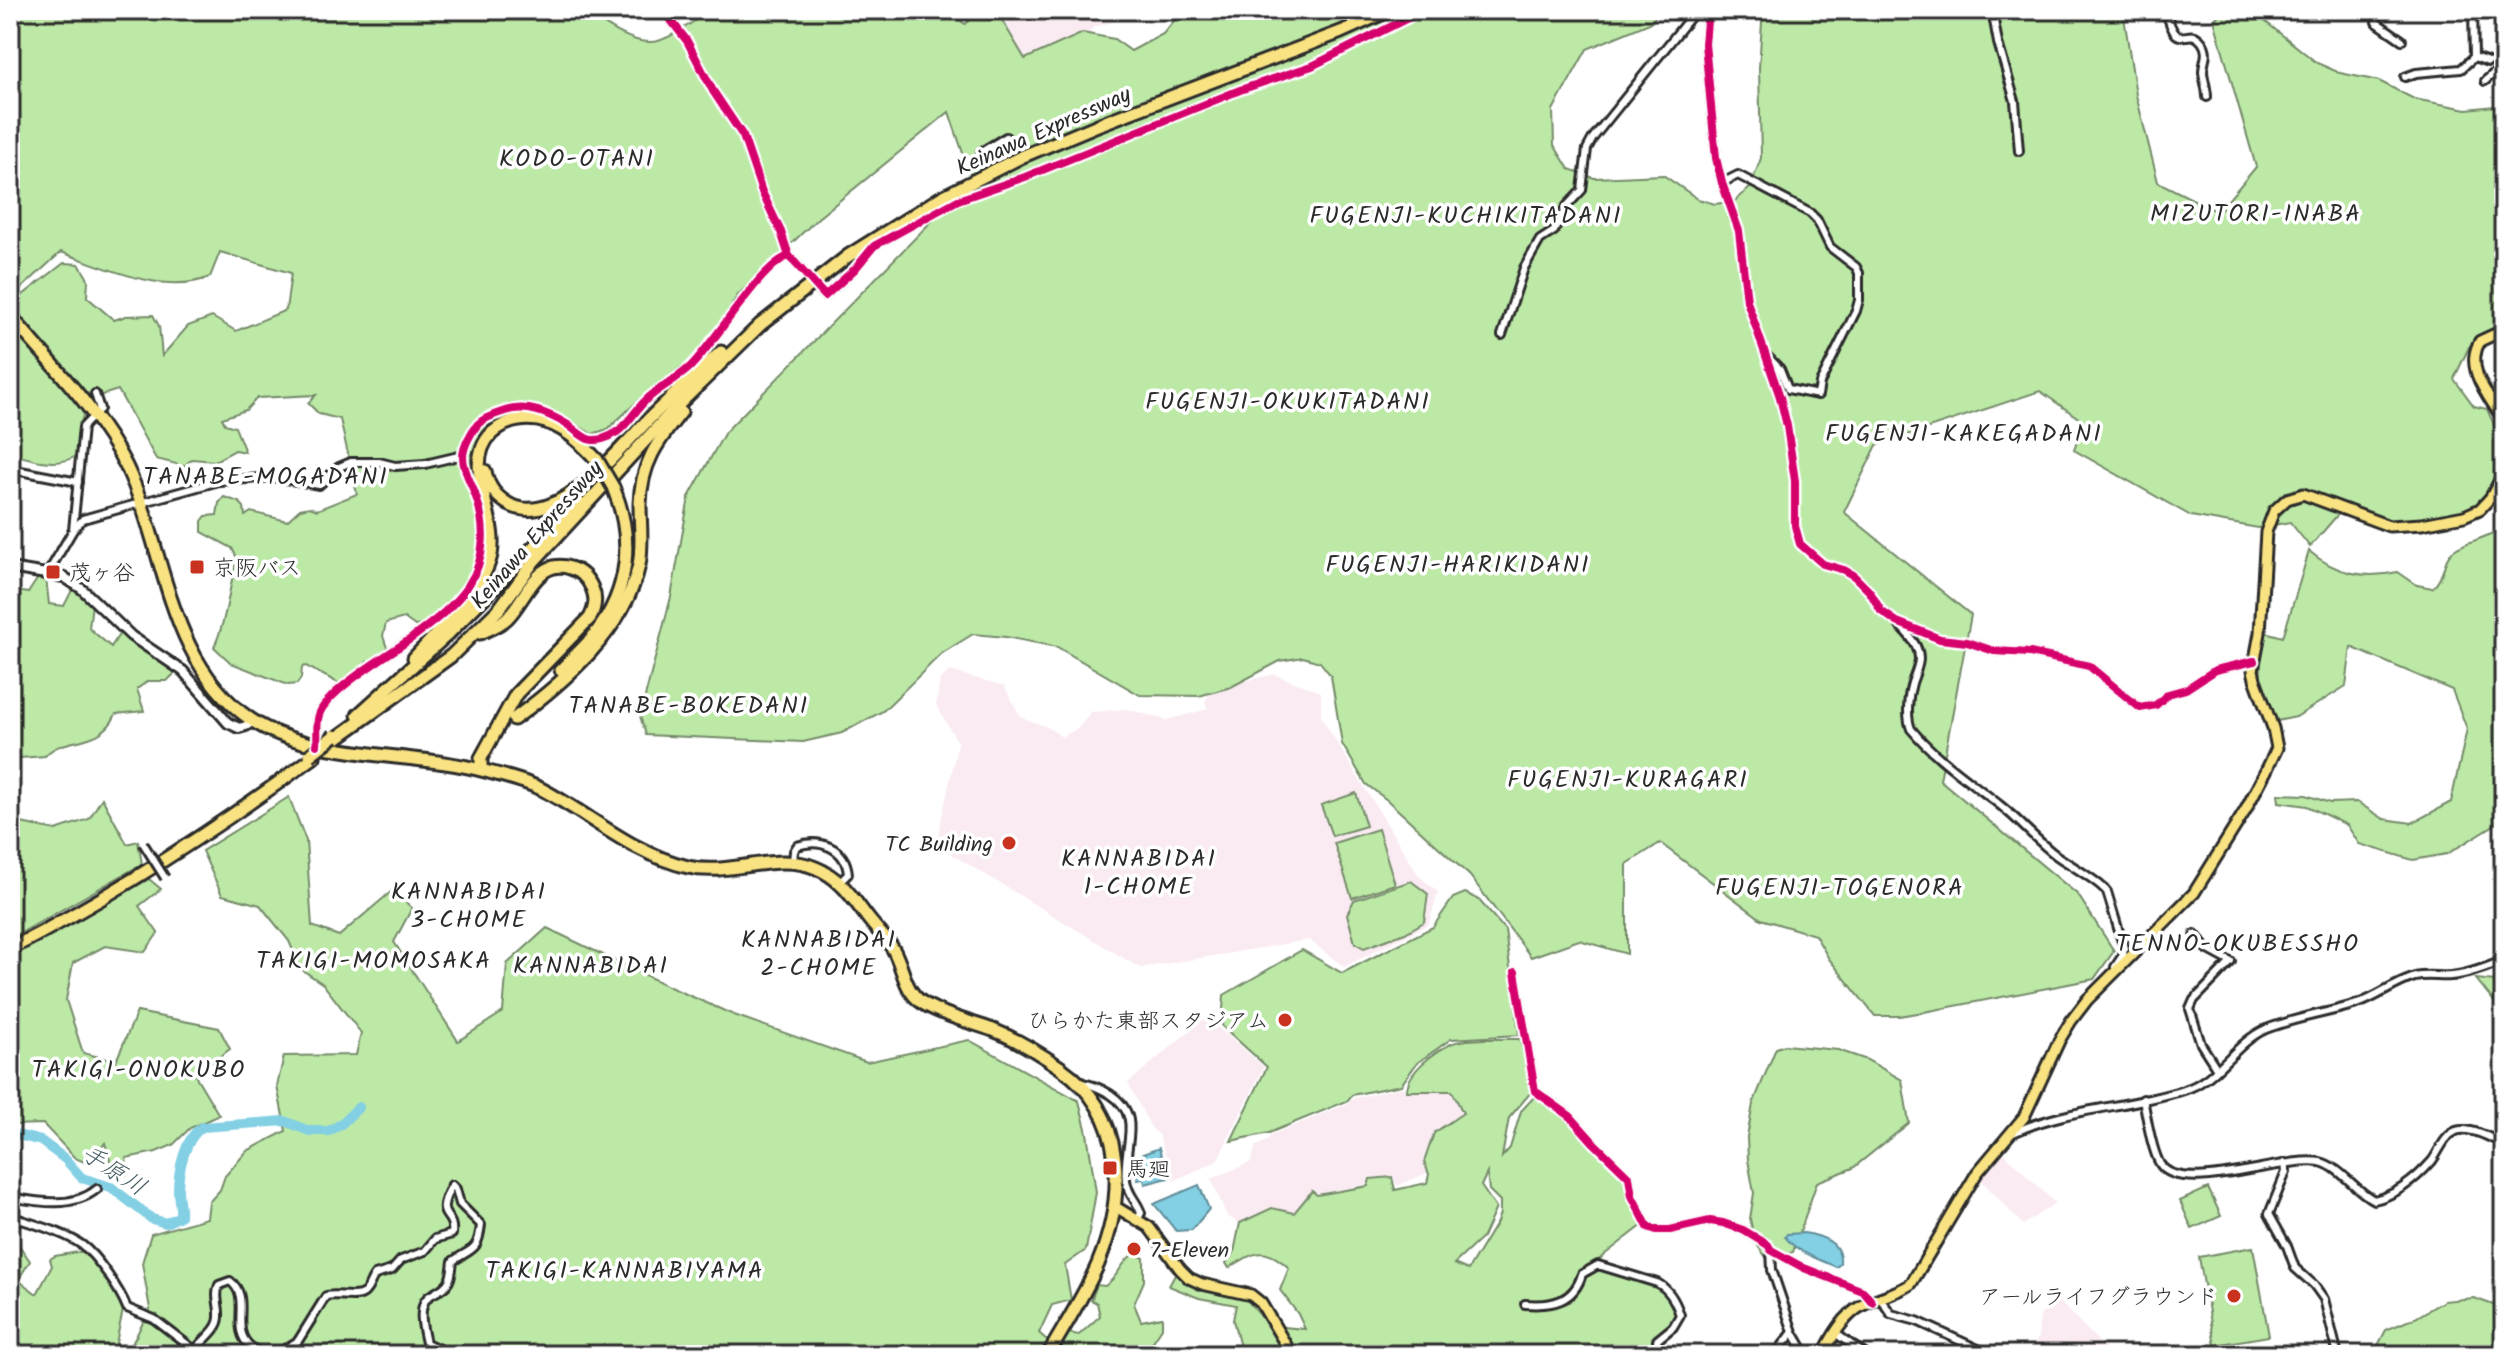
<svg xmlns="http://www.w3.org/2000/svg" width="2514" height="1365" viewBox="0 0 2514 1365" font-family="Kalam,'Klee One',sans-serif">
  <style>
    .built { fill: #faebf2 }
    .green { fill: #bde9a7; stroke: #748a69; stroke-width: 2; fill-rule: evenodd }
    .water { fill: #83cfe3; stroke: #608d99; stroke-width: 2 }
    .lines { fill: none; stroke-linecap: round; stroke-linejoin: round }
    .river { stroke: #83cfe3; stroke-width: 10 }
    .street-casing { stroke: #2b2b2b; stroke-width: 12 }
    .secondary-casing { stroke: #2b2b2b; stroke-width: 14 }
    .primary-casing { stroke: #2b2b2b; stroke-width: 15 }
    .highway-casing { stroke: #2b2b2b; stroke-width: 17 }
    .street { stroke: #fff; stroke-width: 6 }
    .secondary { stroke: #fff; stroke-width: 8 }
    .primary { stroke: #f8e281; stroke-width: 9 }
    .highway { stroke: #f8e281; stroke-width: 11 }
    .street-bridge-casing { stroke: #2b2b2b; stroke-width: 12; stroke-linecap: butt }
    .highway-bridge-casing { stroke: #2b2b2b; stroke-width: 17; stroke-linecap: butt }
    .street-bridge { stroke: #fff; stroke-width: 6 }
    .highway-bridge { stroke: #f8e281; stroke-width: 11 }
    .cycleway-casing { stroke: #fff; stroke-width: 13 }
    .cycleway { stroke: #d6006c; stroke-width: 8 }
    .poi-dot { fill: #c8321e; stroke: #fff; stroke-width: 3 }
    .labels { text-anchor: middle; stroke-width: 7; stroke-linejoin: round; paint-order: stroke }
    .street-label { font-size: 22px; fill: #2b2b2b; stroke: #fff }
    .poi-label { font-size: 22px; fill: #2b2b2b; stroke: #fff; text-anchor: start }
    .neighbourhood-label { font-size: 24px; letter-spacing: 2px; fill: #2b2b2b; stroke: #fff }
    .water-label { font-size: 24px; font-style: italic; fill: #455c62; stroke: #fff }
  </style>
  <rect width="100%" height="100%" fill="#fff"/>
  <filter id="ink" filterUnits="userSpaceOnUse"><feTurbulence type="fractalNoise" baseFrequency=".0125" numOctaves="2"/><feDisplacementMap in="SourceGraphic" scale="16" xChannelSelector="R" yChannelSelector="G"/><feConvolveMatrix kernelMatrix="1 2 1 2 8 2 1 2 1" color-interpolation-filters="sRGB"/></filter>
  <g filter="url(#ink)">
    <g class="built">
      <path d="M1002,10h112l2,11 -22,6 -10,13 -64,18z"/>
      <path d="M950,671l54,15 17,31 26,10 15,10 16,-9 13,-16 36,-3 39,11 42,-11 -3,-7 7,-13 62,-15 47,18v25l98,159 19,16 -9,32 -85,43 -35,-27 -169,28 -204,-123 22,-102 -22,-38 4,-26z"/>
      <path d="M1206,1017l58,50 -47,94 -44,20 -14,-45 -9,-10 -22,-43z"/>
      <path d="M1404,1087l1,5h47l9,21 -28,19 -10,28 4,13 -30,13 -4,-10 -24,2 -1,6 -50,10 -5,-5 -19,23 -23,-5 -32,16 -12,-7 -16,-37 40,-17 5,-16 11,-5 4,-6 76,-31 7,-6z"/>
      <path d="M2002,1151l53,52 -32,22 -45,-48z"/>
      <path d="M2056,1298l56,57h-81l7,-18 2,-21z"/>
    </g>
    <g class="green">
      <path d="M10,10h574c17,12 45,33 67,32 15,0 42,-20 55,-29l1,-3h239l19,14 17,-14h14l29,49 58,-26 31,6 17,12 32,-17 20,-24h476l-7,12 -65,27 -34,61 1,35 15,24 25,9 69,-3 35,24 17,5 20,-3 15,-13 11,-30 -2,-90 3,-46 4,-12h357l13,85 22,87 60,30 38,-45 -42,-147 9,-10h28l66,53 23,10 39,8 35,18 53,10 37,-4v203l-7,3 4,12 -32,24 -15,32 20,27 13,3 17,38v12l-29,54 -84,8 -45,-16 -36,42 -20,-25 -32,6 -67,-12 -117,-66 10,-28 -44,-31 -163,54 -33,67 127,103 -31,165 138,115 36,56 -20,28 -170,33 -25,4h-24l-46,-57 -14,-24 -54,-16 -101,-76 -33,21v90l-48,-14 -48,17 -61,-81 -83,-76 -21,-16 -24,-40 -11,-68 -11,-14 -17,-5 -23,4 -49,26 -32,9 -59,-1 -83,-48 -51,-10 -33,-3 -32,20 -58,57 -41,22 -39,9 -157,-7 -6,-19 31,-119 18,-100 36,-65 247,-252 -23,-68 -131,106 -80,77 -19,30 -32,38 -42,31 -37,35 -16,5 -30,-18 -28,-7 -48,21 -15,24 -1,25 11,48 -1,21 -6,24 -32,38 -17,14 -10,2 -11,-8 -18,5 -3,13 5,15 -11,11 -10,-1 -25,24 -36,-19 -4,1 -1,11 -4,6 -9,1 -57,-22 -17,-16c13,-28 15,-60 23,-89l-5,-10 -30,-16v-11l4,-5 11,-1 2,-12 5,-6 15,5 5,5 1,9 6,-4 36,9 13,-12 10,-2 7,3 40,-16 -17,-75 -21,-5 -11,-11 8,-8 -59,3 -11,12 -24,8 3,6 10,3 10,25 -10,-2 -20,11 -23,-2 -8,7 -28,-7 -38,-69 -29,9 -7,20 -6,37c-19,12 -46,3 -66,-3v-148l54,-42 15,1 9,15 -1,18 27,23 12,-4 27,-1 6,11 3,30 26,-30 24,-9 24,14 50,-21 5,-37 -71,-21 -10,25c-45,19 -106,-10 -149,-25l-51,47z"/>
      <path d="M2504,521v300l-5,1 -52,32 -34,6 -54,-16 -12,-19 -40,-19 -28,-4 -1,-8 28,1 24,8 27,-1 27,17 28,4 39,-21 16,-73 -15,-39 -101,-43 -5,39 -50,31 -19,4 -16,-28 -1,-47 5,-14 18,5 26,-86c27,23 55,28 89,21l19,13 15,3c13,-9 10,-29 22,-38 16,-12 40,-10 50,-29z"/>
      <path d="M38,578h8l3,26 15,2 9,-18 19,16 -3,24 22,19 9,-14 55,40 -8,8h-19l-11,8 7,22 -28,3c-15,35 -54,21 -71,42l-25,2 -10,14v-182l18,3z"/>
      <path d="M1356,793l10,33 -34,10 -11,-31z"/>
      <path d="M289,797l17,44 6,85 27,10 54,-46 19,18 -18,34 64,99 45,-29 4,-48 40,-36 125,60 62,27 133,47 102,-22 110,61 8,32 9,59 -10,58 -21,15 6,35 -19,5 -13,28 10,9 -9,13h-1030v-112l6,-2 14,20 -12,19 19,14 15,-28 -2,-7 5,-3 29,-5 35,45 4,14 -7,33 6,7 10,-6 18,-35 -8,-46 9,-29 56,-16 2,-16 11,-12 5,-14 22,-25 39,-20 -9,-45 7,-30 72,-1 5,-22 -38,-49 -22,-15 -12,-28 -29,-36 -38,-10 -20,-44z"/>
      <path d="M102,798l25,46 11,-3 4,23 -132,75v-126l6,9 40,8 33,-11z"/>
      <path d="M1378,829l17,55 -43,14 -18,-55z"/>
      <path d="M149,879l12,10 -22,17 19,27 -13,19 -40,-6 -32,17 -7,37 17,53 33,8 21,-49 82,16 11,21 -35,26 24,40 -29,13 -17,17 -17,7 -30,6 2,16 -13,4 -10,-35 -16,21 -14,-6 -32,-34 -33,1v-167z"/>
      <path d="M1411,881l17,13 -4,28 -19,11 -41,15 -9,-5 -8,-29 7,-14z"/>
      <path d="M1465,893l13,6 27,31 14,105 -68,4 -34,24 -16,22 -49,10 -5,6 -78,32 -38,8 36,-74 -45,-41 2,-31 78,-45 40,23 91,-46 20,-29z"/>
      <path d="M2476,979l28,3v32z"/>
      <path d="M1484,1039h36l12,52 -23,27 -7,39 8,-9 11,-37 14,-15 33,22 55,57 5,21 15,29 -39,30 -4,4v9c28,6 67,15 76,45 -7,20 -27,18 -20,42h-343l-5,-9 -12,8 -13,-27 22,2 -7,-15 -18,-24 9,-22c-25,-23 -34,-16 -60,0l-3,-5 8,-11 6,-29 32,-15 22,5 18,-22 5,4 51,-9 2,-7 22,-2 3,13 32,-7 2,-9 -5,-12 10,-29 29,-20 -11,-22h-45c0,-19 27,-39 44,-47 9,-5 23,-4 33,-5zM1487,1173l2,17 11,11v12l-3,9 -29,48 -14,-6 29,-27 13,-29 -15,-22z"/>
      <path d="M1785,1045l53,5 29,10 35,20 7,43 -56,45 -36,14 -24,70 -25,8 -13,-18 -5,-23 4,-26 -6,-33 -1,-23 6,-33 23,-56z"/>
      <path d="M2208,1188l13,28 -29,13 -12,-28z"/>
      <path d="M2253,1247l16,89 -54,9 -16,-88z"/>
      <path d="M1134,1253l10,5v23l-10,23 7,17 21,-4v11l-18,27h-87l11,-22 11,2 21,-19 -3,-13 -6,-3 6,-15 8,1c14,-10 15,-22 29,-33z"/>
      <path d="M1177,1271l23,19 47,10 13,15 25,40h-43l-9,-35 3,-15 -37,-7 -30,-12z"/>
      <path d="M2474,1298l30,11v46h-131l13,-25 31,-13 27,-16z"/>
    </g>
    <g class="water">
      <path d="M1159,1148l9,30 -23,6 -1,-5 -7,1 3,-25z"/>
      <path d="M1199,1185l10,24 -17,21 -16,1 -22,-27z"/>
      <path d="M1804,1233c18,3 38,9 36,31l-4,3c-18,-8 -39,-15 -51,-30l2,-3z"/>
    </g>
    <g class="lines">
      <path class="river" d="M10,1133l31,8 24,18 17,19 29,9 41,32 14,4 14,-7c1,-9 -2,-17 -2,-26 0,-19 7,-52 24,-63l83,-6 24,10h20l12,-7 18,-17"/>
      <g class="street-casing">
        <g id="street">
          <path d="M663,10l24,31 26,50 30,45 19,56 19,40 8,24 14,15"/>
          <path d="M1708,10l-3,34 11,114 6,25 17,48 8,70 33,96 7,29 8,55v45l5,18 23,20 21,6 10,6 16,16 11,19 16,11 43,17 27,3 27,9 36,2 59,13 51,42 16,-3 12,-11 18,-5 29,-19 39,-9"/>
          <path d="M1992,10l6,33 17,58 4,50"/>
          <path d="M2166,10c11,47 22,13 36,32 8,11 1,19 1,30 1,9 4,17 4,25"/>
          <path d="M2378,10l-2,12 26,18"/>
          <path d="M2474,57l14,5"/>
          <path d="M2405,77l11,-4 45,-4 13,-12 -1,-47"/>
          <path d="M2485,81l9,-8h10"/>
          <path d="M981,152l25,-15 3,5"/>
          <path d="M1722,183l16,-8 72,38 7,7 13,27 26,20 3,6v27l-3,11 -36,72 -2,12 -30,-6 -8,-20 -14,-14"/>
          <path d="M818,289l7,7 30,-27 19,-23 84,-46 67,-23 215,-87 72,-24 112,-56"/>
          <path d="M1502,335l22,-67 16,-28 14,-9 13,-25 15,-16 5,-41 6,-11 103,-128"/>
          <path d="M10,469l68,13"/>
          <path d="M73,530l10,-103 17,-18 -5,-15"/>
          <path d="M48,573l25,-43 10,-11 136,-38 55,-4 45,8 20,-18 12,-5h28l16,4 30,-2 38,-9"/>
          <path d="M1899,625c6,6 13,13 17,21 7,14 0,24 -4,37 -4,13 -6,34 -1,46 26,31 59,52 90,77 19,15 36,35 56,50 13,9 42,25 50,36l17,56 -1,7 -8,12"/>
          <path d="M317,745c1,-9 -1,-22 2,-30 7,-24 72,-62 93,-77 20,-15 43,-32 57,-54 17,-25 17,-59 7,-87 -4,-13 -13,-26 -13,-40 0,-10 8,-25 15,-33 7,-7 18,-10 27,-13 22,-7 43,2 63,14 6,4 13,11 20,14 9,3 21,-1 29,-7 11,-8 18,-21 28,-31 13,-13 31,-21 44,-33 25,-23 72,-104 100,-112"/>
          <path d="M793,862l1,-11 3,-5c23,-8 49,2 51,28l-8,8"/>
          <path d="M2195,934l12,15 24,13 -37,38 -4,9 11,35 16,25"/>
          <path d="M1515,972l20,119 35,25 24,27 35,34 3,19 16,31 8,3h14l40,-9 13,2 20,7 25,15 3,5 33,18 59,23 9,11"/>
          <path d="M1081,1083c11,1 19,5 29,11 35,23 12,52 16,86 2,16 11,20 15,33l-3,6"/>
          <path d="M2143,1099c4,18 8,50 17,65 21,33 124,-9 160,-2 21,5 35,29 54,38 22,-5 43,-22 58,-39 7,-9 12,-25 24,-30 14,-5 36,7 48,14"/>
          <path d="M2013,1133c54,-25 114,-25 171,-43 34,-10 50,-47 82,-61 31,-12 63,-16 94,-26 19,-7 35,-20 55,-26 12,-3 24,0 36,-1 18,-1 36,-10 53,-15"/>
          <path d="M2285,1163l1,9 -17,42 18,32 8,22 19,17 10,14 14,56"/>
          <path d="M10,1197c28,5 63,12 87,-8"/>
          <path d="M10,1216c22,8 52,15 72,29 15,11 38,45 45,63l27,11 38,29h5c7,-9 22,-19 22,-31 1,-13 -5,-20 0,-32l11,-4c23,17 -2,48 21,66 6,5 11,7 18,8"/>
          <path d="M1771,1250l1,20 21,62 11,19 8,4"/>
          <path d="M1880,1298l11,16 26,7 74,34"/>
          <path d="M1525,1304c27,2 49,-2 57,-30l16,-9 59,18c12,6 19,19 23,32l-7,12 -16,13 2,15"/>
          <path d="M1835,1333l31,22"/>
          <path d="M275,1355l23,-14 28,-45c12,-3 32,4 39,-4 5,-5 5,-11 10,-17l17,-5 9,-10 24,-9 10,-12 17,-5c3,-24 -20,-13 0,-49"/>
          <path d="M452,1355l-26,-12c-3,-13 -9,-36 2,-46 8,-6 16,-7 21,-16 3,-7 3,-13 4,-20 19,-13 25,-9 28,-36l-21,-21 -4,-15 -4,-4"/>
          <path d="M486,1355h4"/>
          <path d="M1775,1355l18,-23"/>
        </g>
      </g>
      <g class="secondary-casing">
        <path id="secondary" d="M10,568l54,9 18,12 49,47 52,35 45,52 11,5 7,-2 7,-5"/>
      </g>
      <g class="primary-casing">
        <g id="primary">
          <path d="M2504,330l-24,11c-17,28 10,56 24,80"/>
          <path d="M1114,1206l35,21 31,42 9,9 13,6 49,11 10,8 31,52"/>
          <path d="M1823,1355c9,-19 21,-40 40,-50 16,-8 33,-11 48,-21l66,-111 47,-56 35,-76 12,-20 16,-21 107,-107 51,-82 22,-42 10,-21 -4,-20 -18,-49 -2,-9 7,-37 6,-101 8,-21 13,-12 16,-5 86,32 33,-2 42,-8 16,-7 11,-12 13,-24"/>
        </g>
      </g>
      <g class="highway-casing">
        <g id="highway">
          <path d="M10,315c40,48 88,95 116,151 41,85 40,194 124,253 59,41 166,33 235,52 19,5 41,10 58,19 49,26 90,64 145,77 42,10 88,-16 128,1 27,11 38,33 55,54 7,9 16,17 22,27 12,21 10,45 35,57 20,11 43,16 65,24 23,9 48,24 68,38 66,46 65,128 37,196 -14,32 -33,61 -50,91"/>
          <path d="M485,471c3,16 11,26 25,34 48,24 109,-56 139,-86 23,-23 48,-45 72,-67"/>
          <path d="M480,633c9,-4 20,-8 27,-15 18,-17 30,-61 63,-50 11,3 18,11 22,20 5,11 3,20 -2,30l-74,76 -35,64v11"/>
          <path d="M414,658c23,-25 65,-65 75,-96 15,-42 -31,-95 3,-129 8,-7 17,-12 27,-13 33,-5 58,18 78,40"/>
          <path d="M561,670c11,-12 24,-23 34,-36 35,-44 39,-97 18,-147"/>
          <path d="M358,715l90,-81 130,-132"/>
          <path d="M514,719c50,-37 111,-89 125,-154 4,-20 1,-40 1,-61 1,-40 17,-62 41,-92"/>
          <path d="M337,738l114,-82 48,-47 35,-48 144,-156 82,-80 88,-69 94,-59 79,-40 79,-33 241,-92 49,-22"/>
          <path d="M10,949c107,-55 207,-121 304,-192"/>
        </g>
      </g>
      <use href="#street" class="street"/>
      <use href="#secondary" class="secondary"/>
      <use href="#primary" class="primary"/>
      <use href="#highway" class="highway"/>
      <g class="street-bridge-casing">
        <path id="street-bridge" d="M143,843l22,35"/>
      </g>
      <g class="highway-bridge-casing">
        <g id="highway-bridge">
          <path d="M597,460l16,27"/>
          <path d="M310,755l24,-19"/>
        </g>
      </g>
      <use href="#street-bridge" class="street-bridge"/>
      <use href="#highway-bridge" class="highway-bridge"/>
      <g class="cycleway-casing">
        <g id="cycleway">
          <path d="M663,10l24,31 26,50 30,45 19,56 19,40 8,24 36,40 30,-27 19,-23 84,-46 67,-23 215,-87 72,-24 112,-56"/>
          <path d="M1708,10l-3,34 11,114 6,25 17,48 8,70 33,96 7,29 8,55v45l5,18 23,20 21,6 10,6 16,16 11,19 16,11 43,17 27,3 27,9 36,2 59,13 51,42 16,-3 12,-11 18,-5 29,-19 39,-9"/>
          <path d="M317,745c1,-9 -1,-22 2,-30 7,-24 72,-62 93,-77 20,-15 43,-32 57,-54 17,-25 17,-59 7,-87 -4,-13 -13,-26 -13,-40 0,-10 8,-25 15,-33 7,-7 18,-10 27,-13 22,-7 43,2 63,14 6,4 13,11 20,14 9,3 21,-1 29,-7 11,-8 18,-21 28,-31 13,-13 31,-21 44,-33 25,-23 72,-104 100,-112"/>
          <path d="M1515,972l20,119 35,25 24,27 35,34 3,19 16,31 8,3h14l40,-9 13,2 20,7 25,15 3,5 33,18 59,23 9,11"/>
        </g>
      </g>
      <use href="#cycleway" class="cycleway"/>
    </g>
  </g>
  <g class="poi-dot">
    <rect x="189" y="559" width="16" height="16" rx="4"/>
    <rect x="45" y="564" width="16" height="16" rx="4"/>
    <circle cx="1009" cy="843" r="8"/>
    <circle cx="1285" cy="1020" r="8"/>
    <rect x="1102" y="1160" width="16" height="16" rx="4"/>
    <circle cx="1134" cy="1249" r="8"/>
    <circle cx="2234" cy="1296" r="8"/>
  </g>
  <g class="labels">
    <g class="street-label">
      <text transform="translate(1043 130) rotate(-24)" y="8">Keinawa Expressway</text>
      <text transform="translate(536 534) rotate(-49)" y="8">Keinawa Expressway</text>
    </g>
    <g class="poi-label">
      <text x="213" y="575">京阪バス</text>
      <text x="69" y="580">茂ヶ谷</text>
      <text x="993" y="851" text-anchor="end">TC Building</text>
      <text x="1269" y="1028" text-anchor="end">ひらかた東部スタジアム</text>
      <text x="1126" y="1176">馬廻</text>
      <text x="1150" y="1257">7-Eleven</text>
      <text x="2218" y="1304" text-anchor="end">アールライフグラウンド</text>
    </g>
    <g class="neighbourhood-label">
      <text x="577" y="166">KODO-OTANI</text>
      <text x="2256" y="221">MIZUTORI-INABA</text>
      <text x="1466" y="223">FUGENJI-KUCHIKITADANI</text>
      <text x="1288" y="409">FUGENJI-OKUKITADANI</text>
      <text x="1964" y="441">FUGENJI-KAKEGADANI</text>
      <text x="266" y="484">TANABE-MOGADANI</text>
      <text x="1458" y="572">FUGENJI-HARIKIDANI</text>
      <text x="689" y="713">TANABE-BOKEDANI</text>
      <text x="1628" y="787">FUGENJI-KURAGARI</text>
      <text x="1139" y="866">KANNABIDAI<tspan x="1139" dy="28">1-CHOME</tspan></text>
      <text x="1840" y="895">FUGENJI-TOGENORA</text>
      <text x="469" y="899">KANNABIDAI<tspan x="469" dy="28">3-CHOME</tspan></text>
      <text x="819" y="947">KANNABIDAI<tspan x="819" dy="28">2-CHOME</tspan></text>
      <text x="2238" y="951">TENNO-OKUBESSHO</text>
      <text x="374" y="968">TAKIGI-MOMOSAKA</text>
      <text x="591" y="973">KANNABIDAI</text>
      <text x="139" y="1077">TAKIGI-ONOKUBO</text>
      <text x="625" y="1278">TAKIGI-KANNABIYAMA</text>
    </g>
    <g class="water-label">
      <text transform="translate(114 1170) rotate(33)" y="8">手原川</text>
    </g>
  </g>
  <rect width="2514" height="1365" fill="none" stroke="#fff" stroke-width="40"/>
  <rect x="20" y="20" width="2474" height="1325" fill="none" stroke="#2b2b2b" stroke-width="3" filter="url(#ink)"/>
</svg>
